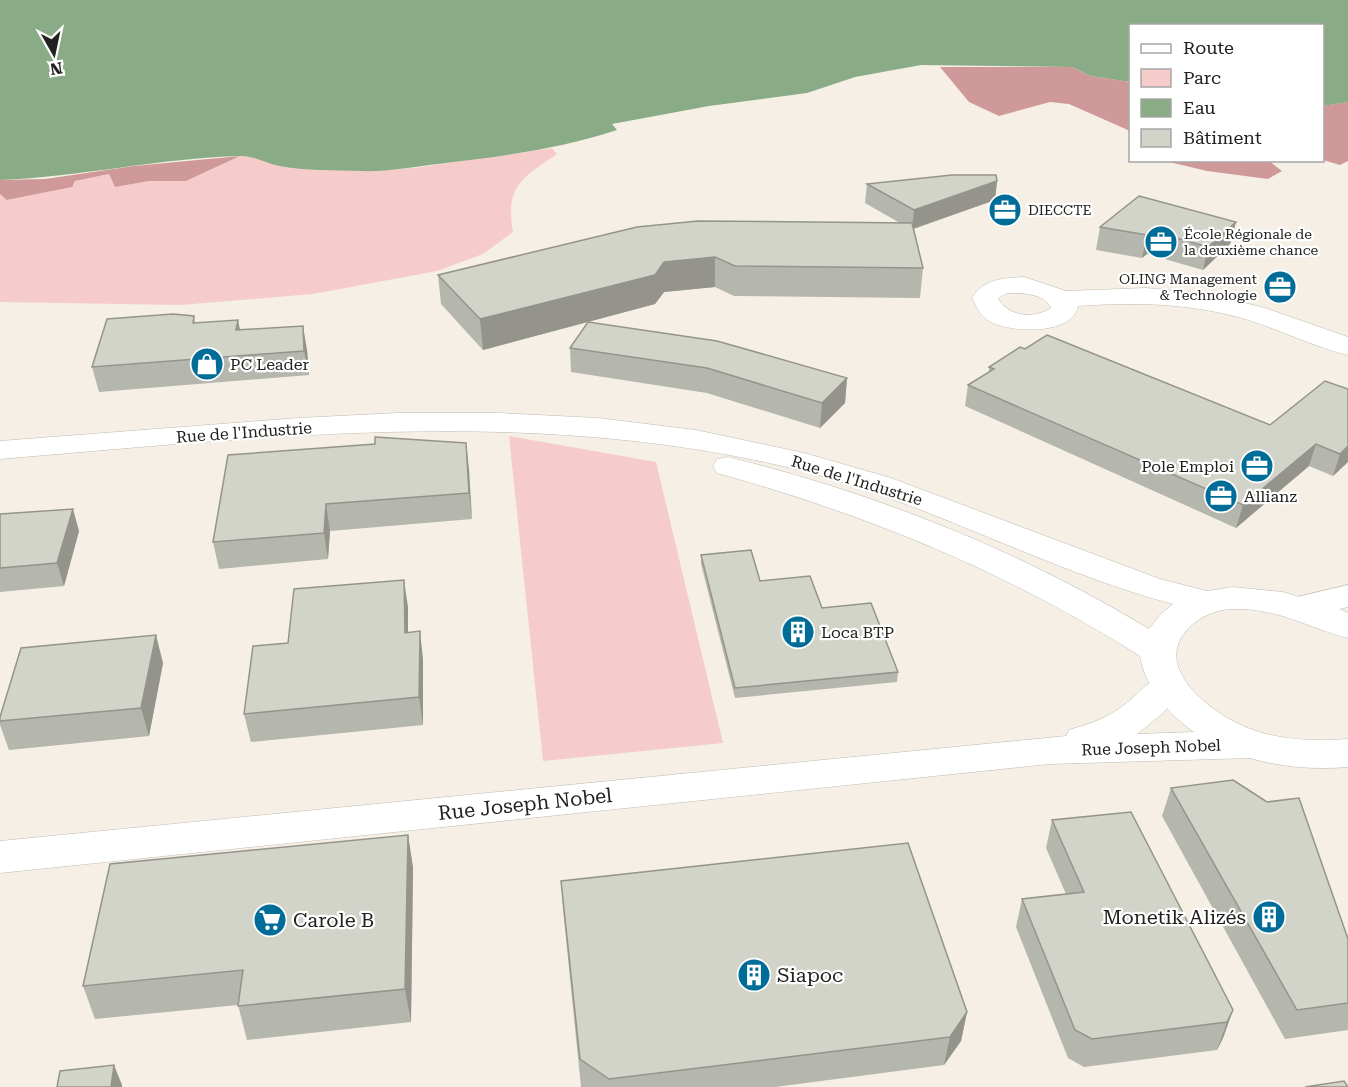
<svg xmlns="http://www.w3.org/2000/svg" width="1348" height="1087" viewBox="0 0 1348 1087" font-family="'Roboto Serif',serif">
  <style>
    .green { fill: #f6cccb }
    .forest { fill: #cf9999 }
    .water { fill: #89ab86 }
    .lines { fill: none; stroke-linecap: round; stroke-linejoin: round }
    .minor-casing { stroke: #c0bbb1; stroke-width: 1 }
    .tertiary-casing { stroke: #c0bbb1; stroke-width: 1 }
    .secondary-casing { stroke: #c0bbb1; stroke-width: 1 }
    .minor { fill: #fff; fill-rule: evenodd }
    .tertiary { fill: #fff; fill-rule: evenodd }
    .secondary { fill: #fff; fill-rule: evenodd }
    .wall { fill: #b5b6ad }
    .shaded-wall { fill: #94948d }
    .building { fill: #d3d4c9; stroke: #94948d; stroke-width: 1.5 }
    .labels { text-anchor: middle; stroke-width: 4.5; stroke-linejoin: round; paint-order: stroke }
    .far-poi-label { font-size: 14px; fill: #23211d; stroke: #fff; text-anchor: start }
    .poi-label { font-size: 16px; fill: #23211d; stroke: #fff; text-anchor: start }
    .street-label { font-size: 16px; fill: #23211d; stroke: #fff }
    .near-street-label { font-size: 20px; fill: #23211d; stroke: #fff }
    .near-poi-label { font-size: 20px; fill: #23211d; stroke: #fff; text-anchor: start }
  </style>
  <rect width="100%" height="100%" fill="#f5efe5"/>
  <g class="green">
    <path d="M552,148l5,6c-35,24 -52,32 -44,78l-30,22 -46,17 -124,23 -133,11 -180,-3v-108l8,6 63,-13 4,-6 34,-7 6,13 34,-6h37l54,-25 18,1 20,9 86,5 50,-3z"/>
    <path d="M509,436l147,26 67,281 -180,18z"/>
  </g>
  <g class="forest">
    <path d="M940,67h132l19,9 39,6v49l-61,-27 -19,-2 -51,14 -30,-14z"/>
    <path d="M1348,102v59l-8,4 -17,-5 -1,-54z"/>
    <path d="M240,156l-54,25h-37l-34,6 -6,-13 -34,7 -3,6 -65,13 -7,-6v-14l45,-1 89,-13z"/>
    <path d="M1165,161h104l13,10 -14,8 -61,-8z"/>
  </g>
  <path class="water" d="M0,0h1348v102l-25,4 -1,-80h-192v56l-39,-6 -19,-9 -151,-2 -66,12 -48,16 -98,13 -97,18 5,6c-58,19 -119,27 -179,34 -25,3 -52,8 -77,7 -26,-1 -56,0 -82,-5 -14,-3 -24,-10 -39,-10 -80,2 -160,21 -240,24z"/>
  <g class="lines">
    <g class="minor-casing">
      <g id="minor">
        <path d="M1024,277l42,14 80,-3 62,6 57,14 83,29v18c-34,-8 -67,-25 -100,-35 -56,-17 -112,-18 -170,-14 -5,30 -69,27 -89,15 -9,-6 -13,-14 -17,-23 12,-19 31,-20 52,-21zM1007,293c15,0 37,0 44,15 -16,11 -44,9 -53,-10z"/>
        <path d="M1169,672l13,4 6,9 -26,29 -25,20 114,-4 14,4 5,10 -5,10 -14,4 -201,6 -1050,109v-32l1066,-105 3,-6c20,-6 39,-12 55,-25 16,-12 26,-27 45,-33z"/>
      </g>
    </g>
    <g class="tertiary-casing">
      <path id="tertiary" d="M1348,585v22l-47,11 -12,-3 -5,-8 5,-8z"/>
    </g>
    <g class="secondary-casing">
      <path id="secondary" d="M398,413h100l100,5 98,12 108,23 87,25 269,101 47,12 26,-4 50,5 59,18 6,3v25c-40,-10 -69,-30 -114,-29 -15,0 -30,6 -41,15 -44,37 9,82 44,99 34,17 73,19 111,16v28c-68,6 -148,-12 -190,-70 -8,-12 -16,-26 -18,-41 -132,-84 -272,-141 -423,-183l-4,-7 4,-7 11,-2c147,36 291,93 421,172l11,-14 13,-11c-132,-35 -252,-106 -386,-137 -261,-61 -523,-30 -787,-8v-18l298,-23z"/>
    </g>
    <use href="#minor" class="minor"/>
    <use href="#tertiary" class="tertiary"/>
    <use href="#secondary" class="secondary"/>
  </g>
  <g class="wall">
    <path d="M997,181l-2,19 -81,29 9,39 -3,30 -186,-2 -19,-9 -51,5 -9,12 -172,46 -42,-46 -3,-29 462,-52 -35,-20 2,-19z"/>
    <path d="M1236,222l-6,22 -27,26 -56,-16 -5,4 -46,-8 4,-23z"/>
    <path d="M194,316l1,6 45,8 67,20 2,25 -210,17 -7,-25z"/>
    <path d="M570,348l277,30 -2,25 -25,25 -113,-35 -136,-21z"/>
    <path d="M989,367l281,58 78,-36v73l-15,14 -24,-10 -73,62 -271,-122 3,-21 21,-13z"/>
    <path d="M466,443l6,76 -142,12 -2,28 -109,10 -6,-27z"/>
    <path d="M0,514l79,17 -15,55 -64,6z"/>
    <path d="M701,555l121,53 76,64 -1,10 -162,16 -34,-134z"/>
    <path d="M408,607v25l15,27v66l-172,17 -7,-28 44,-71z"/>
    <path d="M163,663l-14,73 -140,14 -9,-25v-8z"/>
    <path d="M1171,788l177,151v91l-63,9 -123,-223z"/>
    <path d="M1052,820l181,190 -10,28 -6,12 -133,17 -16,-9 -52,-131 6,-28 44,-5 -20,-46z"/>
    <path d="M408,835l5,33 -2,154 -164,18 -9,-35 -143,14 -12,-33z"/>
    <path d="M561,881l406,131 -6,29 -17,24 -169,22h-194l-18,-178z"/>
  </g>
  <g class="shaded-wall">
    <path d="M997,181l-2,19 -83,29 2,-19z"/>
    <path d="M1236,222l-6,22 -27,26 5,-23z"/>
    <path d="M1152,231l-5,23 -5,4 5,-23z"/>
    <path d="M715,257v30l-51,5 -9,12 -172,46 -3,-31 184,-57z"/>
    <path d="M238,320l5,24 -7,-14z"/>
    <path d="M303,326l4,24 2,25 -5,-24z"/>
    <path d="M847,378l-2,25 -25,25 2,-25z"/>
    <path d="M466,443l3,26 3,50 -3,-26z"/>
    <path d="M1316,444l-7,22 -73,62 7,-23z"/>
    <path d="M1348,446v16l-15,14 7,-22z"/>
    <path d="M326,504l4,27 -2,28 -4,-26z"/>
    <path d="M73,509l6,22 -15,55 -7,-23z"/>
    <path d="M404,580l4,27v53l-3,-27z"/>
    <path d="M420,631l3,28v66l-4,-28z"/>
    <path d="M156,635l7,28 -14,73 -8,-28z"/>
    <path d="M408,835l5,33 -2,154 -6,-33z"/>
    <path d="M1233,1010l-10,28 -6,12 10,-28z"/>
    <path d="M967,1012l-6,29 -17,24 6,-28z"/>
    <path d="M114,1065l8,20v2h-11z"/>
  </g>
  <g class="building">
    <path d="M952,175h44l1,6 -83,29 -47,-26z"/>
    <path d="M1139,196l97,26 -28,25 -56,-16 -5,4 -47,-8z"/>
    <path d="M698,221l214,2 11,45 -188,-2 -20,-9 -51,5 -9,13 -175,44 -42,-44 199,-48z"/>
    <path d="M173,314l21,2 -1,7 45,-3 -2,10 67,-4 1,25 -212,16 15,-48z"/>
    <path d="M588,322l129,19 130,37 -25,25 -115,-35 -137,-20z"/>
    <path d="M1047,335l223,90 55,-44 23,8v57l-8,8 -24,-10 -73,61 -275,-120 26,-16 -5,-2 31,-20 5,2z"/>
    <path d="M375,437l91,6 3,50 -143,11 -2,29 -111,9 15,-87 147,-11z"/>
    <path d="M73,509l-16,54 -57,5v-54z"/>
    <path d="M751,550l9,31 50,-5 12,32 49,-5 27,69 -163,16 -34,-133z"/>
    <path d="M404,580l1,53 15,-2 -1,66 -175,17 9,-68 35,-3 6,-54z"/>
    <path d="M156,635l-15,73 -141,13v-4l21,-69z"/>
    <path d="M1233,780l34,22 32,-4 49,141v64l-51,7 -126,-222z"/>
    <path d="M1131,812l102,198 -6,12 -135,17 -17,-9 -53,-131 62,-7 -32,-72z"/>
    <path d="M408,835l-3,154 -167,17 5,-36 -160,16 27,-122z"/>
    <path d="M908,843l59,169 -17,25 -341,42 -29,-20 -19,-178z"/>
    <path d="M114,1065l-3,22h-54l3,-16z"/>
    <path d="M1344,1081l4,6h-43z"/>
  </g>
  <defs>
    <g id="office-disc" transform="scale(1.725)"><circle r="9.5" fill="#006c98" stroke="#fff"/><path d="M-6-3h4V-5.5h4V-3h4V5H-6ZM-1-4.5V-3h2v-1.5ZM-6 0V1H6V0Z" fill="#fff"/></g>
    <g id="shop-disc" transform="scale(1.725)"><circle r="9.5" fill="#006c98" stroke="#fff"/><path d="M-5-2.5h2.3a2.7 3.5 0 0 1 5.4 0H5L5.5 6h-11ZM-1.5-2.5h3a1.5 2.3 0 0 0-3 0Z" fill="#fff"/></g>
    <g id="building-disc" transform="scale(1.725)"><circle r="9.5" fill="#006c98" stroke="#fff"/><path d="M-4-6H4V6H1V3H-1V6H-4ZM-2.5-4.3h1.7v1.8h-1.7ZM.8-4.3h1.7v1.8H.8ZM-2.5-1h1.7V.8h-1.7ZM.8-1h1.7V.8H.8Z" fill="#fff"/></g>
    <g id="supermarket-disc" transform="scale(1.725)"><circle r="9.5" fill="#006c98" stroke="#fff"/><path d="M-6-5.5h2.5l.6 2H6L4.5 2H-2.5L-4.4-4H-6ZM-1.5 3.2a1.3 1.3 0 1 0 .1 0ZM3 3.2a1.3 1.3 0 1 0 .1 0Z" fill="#fff"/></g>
  </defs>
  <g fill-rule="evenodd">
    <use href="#office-disc" x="1005" y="210"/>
    <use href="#office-disc" x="1161" y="242"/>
    <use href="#office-disc" x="1280" y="287"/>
    <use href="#shop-disc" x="207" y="364"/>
    <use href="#office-disc" x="1257" y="466"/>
    <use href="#office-disc" x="1221" y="496"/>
    <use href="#building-disc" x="798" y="632"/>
    <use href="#building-disc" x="1269" y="917"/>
    <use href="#supermarket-disc" x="270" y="920"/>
    <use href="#building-disc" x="754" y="975"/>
  </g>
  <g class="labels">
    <g class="far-poi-label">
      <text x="1028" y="215">DIECCTE</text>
      <text x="1184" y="239">École Régionale de<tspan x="1184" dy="16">la deuxième chance</tspan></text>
      <text x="1257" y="284" text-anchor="end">OLING Management<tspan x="1257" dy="16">&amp; Technologie</tspan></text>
    </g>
    <g class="poi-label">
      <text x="230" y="370">PC Leader</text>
      <text x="1234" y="472" text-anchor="end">Pole Emploi</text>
      <text x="1244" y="502">Allianz</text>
      <text x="821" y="638">Loca BTP</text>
    </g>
    <g class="street-label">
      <text transform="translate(244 432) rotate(-4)" y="6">Rue de l'Industrie</text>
      <text transform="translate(857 480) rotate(17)" y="6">Rue de l'Industrie</text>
      <text transform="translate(1151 747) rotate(-2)" y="6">Rue Joseph Nobel</text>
    </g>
    <g class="near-street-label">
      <text transform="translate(525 804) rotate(-6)" y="7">Rue Joseph Nobel</text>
    </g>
    <g class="near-poi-label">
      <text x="1246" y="924" text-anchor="end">Monetik Alizés</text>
      <text x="293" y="927">Carole B</text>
      <text x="777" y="982">Siapoc</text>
    </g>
  </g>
  <rect x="1129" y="24" width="195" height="138" fill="#ffffff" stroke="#a7a6a5" stroke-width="1.5"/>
  <rect x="1141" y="44" width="30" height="9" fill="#ffffff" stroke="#a7a6a5" stroke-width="1.5"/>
  <text x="1183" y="54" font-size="18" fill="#23211d">Route</text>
  <rect x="1141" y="69" width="30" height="18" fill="#f6cccb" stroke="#a7a6a5" stroke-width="1.5"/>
  <text x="1183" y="84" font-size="18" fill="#23211d">Parc</text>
  <rect x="1141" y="99" width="30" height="18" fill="#89ab86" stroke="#a7a6a5" stroke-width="1.5"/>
  <text x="1183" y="114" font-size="18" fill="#23211d">Eau</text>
  <rect x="1141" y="129" width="30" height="18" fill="#d3d4c9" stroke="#a7a6a5" stroke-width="1.5"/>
  <text x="1183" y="144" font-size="18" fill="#23211d">Bâtiment</text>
  <g transform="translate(54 54) rotate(171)" stroke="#ffffff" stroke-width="4.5" paint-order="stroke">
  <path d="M0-4.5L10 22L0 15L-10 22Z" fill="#23211d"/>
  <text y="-9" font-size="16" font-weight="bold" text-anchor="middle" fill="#23211d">N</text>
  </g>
</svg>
